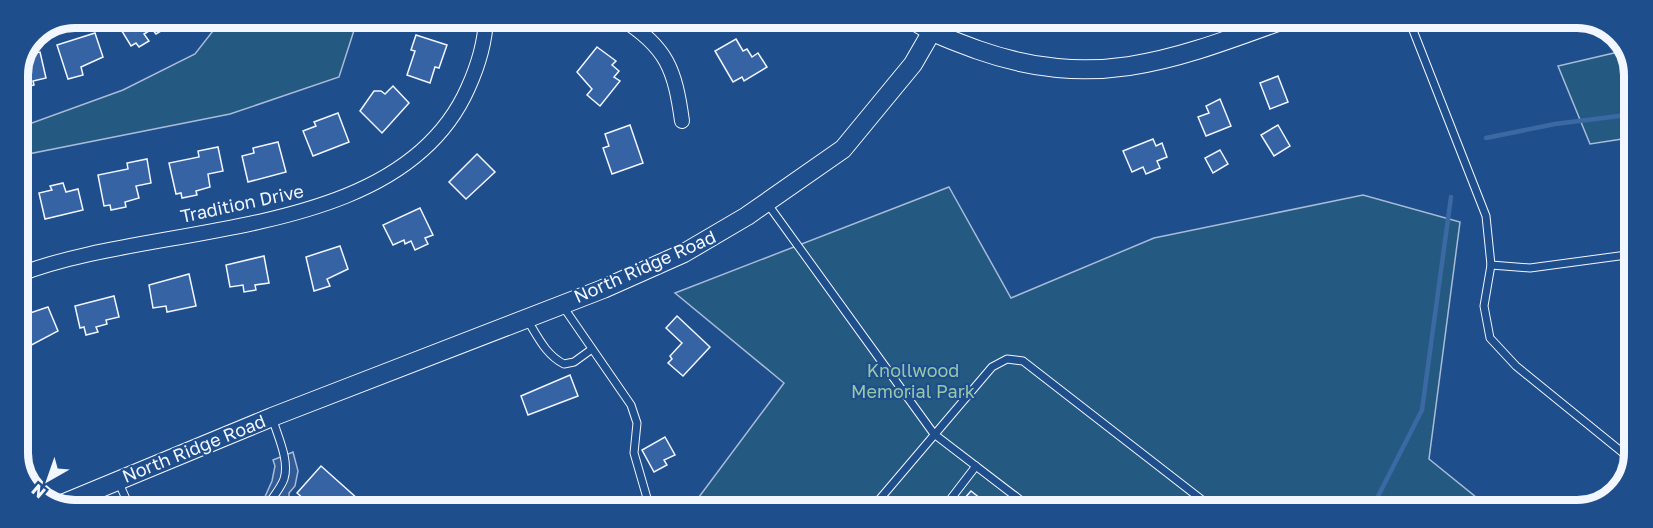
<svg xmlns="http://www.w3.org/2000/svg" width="1653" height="528" viewBox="0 0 1653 528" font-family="'Golos Text',sans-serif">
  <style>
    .green { fill: #245a82; stroke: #a8bbd7; stroke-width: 1.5 }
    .parking { fill: #305b95; stroke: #a8bbd7; stroke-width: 1.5 }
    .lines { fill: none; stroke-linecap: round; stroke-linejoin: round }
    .stream { stroke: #3b69a3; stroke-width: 4.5 }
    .building { fill: #3563a3; stroke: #f2f6ff; stroke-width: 1.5 }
    .lane-casing { stroke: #f2f6ff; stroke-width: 9 }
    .street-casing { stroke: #f2f6ff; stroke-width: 16 }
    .secondary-casing { stroke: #f2f6ff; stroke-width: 20 }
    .lane { stroke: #1f4e8c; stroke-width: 7 }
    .street { stroke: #1f4e8c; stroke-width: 14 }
    .secondary { stroke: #1f4e8c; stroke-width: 18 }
    .labels { text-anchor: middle; stroke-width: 4.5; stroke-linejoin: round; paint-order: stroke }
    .street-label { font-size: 18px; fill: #f2f6ff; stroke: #1f4e8c }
    .park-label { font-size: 18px; fill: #97c8a6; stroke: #1f4e8c }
    .rim { fill: none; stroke: #f2f6ff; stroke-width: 8 }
  </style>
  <rect width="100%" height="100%" fill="#1f4e8c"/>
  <g class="green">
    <path d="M223,18h135l-19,59 -109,37 -212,42v-28l105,-38 72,-36z"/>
    <path d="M1627,50l8,21v66l-45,7 -32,-78z"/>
    <path d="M949,187l62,111 143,-60 209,-43 97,27 -31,237 63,51 -802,-1 94,-126 -109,-90z"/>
  </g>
  <path class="parking" d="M293,452l5,19 -3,15 -6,7v12l4,3h-33l12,-27 3,-15 -2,-6z"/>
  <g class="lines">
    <g class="stream">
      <path d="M1486,138l69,-14 80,-10"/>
      <path d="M1371,510l51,-100 29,-213"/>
    </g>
  </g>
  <g class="building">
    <path d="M114,18h46l6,10 -10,6 -4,-5 -8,5 5,7 -10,6 -3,-4 -5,3z"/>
    <path d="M1569,20h12l-5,6z"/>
    <path d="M95,33l8,24 -22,10 2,8 -15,4 -11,-34z"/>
    <path d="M416,35l31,10 -8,23 -4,-1 -5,16 -23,-8 8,-24 -4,-1z"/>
    <path d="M736,39l7,12 4,-2 5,8 6,-4 9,14 -23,14 -2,-4 -9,5 -18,-31z"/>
    <path d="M597,47l19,14 -4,4 7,6 -5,6 6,4 -20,25 -13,-11 5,-6 -15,-17z"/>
    <path d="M40,52l6,26 -13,3 1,4 -12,3 -4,-13 9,-21z"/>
    <path d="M1278,76l10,26 -18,7 -10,-26z"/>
    <path d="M393,86l16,17 -27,30 -22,-22 14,-20h7l4,3z"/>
    <path d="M1220,99l11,27 -25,10 -8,-19 11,-4 -3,-7z"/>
    <path d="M338,113l11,29 -36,14 -10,-25 13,-5 -2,-4z"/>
    <path d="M630,125l13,38 -31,11 -9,-26 6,-2 -4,-12z"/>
    <path d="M1278,125l12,21 -16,10 -13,-21z"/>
    <path d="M1153,139l3,7 6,-3 5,14 -10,4 3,7 -14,6 -3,-7 -11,5 -9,-21z"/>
    <path d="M278,142l8,30 -38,10 -6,-26 12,-3 -1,-5z"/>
    <path d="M218,147l5,24 -15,3 2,13 -14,4 1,4 -15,3 -1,-5 -5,1 -7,-31 30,-6 -1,-6z"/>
    <path d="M1220,150l8,14 -15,9 -8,-15z"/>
    <path d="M477,154l18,18 -29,27 -17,-17z"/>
    <path d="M147,159l4,24 -15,3 3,12 -14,4 1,5 -15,3 -1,-5 -6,1 -6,-31 30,-6 -1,-6z"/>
    <path d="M63,183l3,9 12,-3 5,21 -38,9 -6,-26 13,-3 -2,-4z"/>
    <path d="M420,208l13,27 -8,3 3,6 -13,6 -4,-9 -6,3 -1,-4 -11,5 -10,-20z"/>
    <path d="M340,246l8,23 -21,10 3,7 -16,5 -8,-34z"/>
    <path d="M264,256l5,27 -14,2 1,5 -12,2 -1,-7 -13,2 -4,-22z"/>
    <path d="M189,274l7,32 -29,6 -1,-6 -13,2 -4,-23z"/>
    <path d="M114,296l5,21 -13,3 1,4 -11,3 2,5 -12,3 -2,-8 -4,1 -5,-22z"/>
    <path d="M48,307l10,24 -34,18 -6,-13v-19z"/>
    <path d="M677,316l33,31 -27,29 -15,-13 4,-4 -2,-3 12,-13 -16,-15z"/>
    <path d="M570,375l8,21 -50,19 -7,-19z"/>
    <path d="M665,437l10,18 -11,5 3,5 -13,7 -12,-22z"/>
    <path d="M321,466l47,42h-54l-17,-15z"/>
    <path d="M971,491l19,15 3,3h-38z"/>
  </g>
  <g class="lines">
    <g class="lane-casing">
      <g id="lane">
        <path d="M1409,20l77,196 5,49 -7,41 6,32 26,28 117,95"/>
        <path d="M767,203l167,231 98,75"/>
        <path d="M1491,265l39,3 104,-14"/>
        <path d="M562,305l69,100 6,18 -3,30 13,45"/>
        <path d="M528,321c10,16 18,34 36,43l10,-2 18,-13"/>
        <path d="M119,483l11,25"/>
        <path d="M270,500l9,8"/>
        <path d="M267,508c4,-10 13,-18 17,-29 6,-19 -7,-44 -12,-62"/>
        <path d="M876,509l-3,-2 119,-140 15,-8 16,2 192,149"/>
        <path d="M943,509l33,-43"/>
        <path d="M1004,509l11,-13"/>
      </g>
    </g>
    <g class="street-casing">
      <g id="street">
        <path d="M622,19c45,28 53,51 60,102"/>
        <path d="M18,275c136,-54 381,-31 450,-187 10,-22 17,-45 18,-69"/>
      </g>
    </g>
    <g class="secondary-casing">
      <g id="secondary">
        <path d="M912,19c20,15 42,22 66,31 117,41 195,10 305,-30"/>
        <path d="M57,506l215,-89 331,-128 81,-36 63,-37 96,-67 70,-85 26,-45"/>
      </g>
    </g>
    <use href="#lane" class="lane"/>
    <use href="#street" class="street"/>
    <use href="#secondary" class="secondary"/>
  </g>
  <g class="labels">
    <g class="street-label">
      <text transform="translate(242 204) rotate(-12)" y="6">Tradition Drive</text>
      <text transform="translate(645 267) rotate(-24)" y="6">North Ridge Road</text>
      <text transform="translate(194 449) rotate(-22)" y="6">North Ridge Road</text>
    </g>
    <g class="park-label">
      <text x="913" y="377">Knollwood<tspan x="913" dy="21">Memorial Park</tspan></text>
    </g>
  </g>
  <path d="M0 0H1653V528H0ZM75 28H1577A47 47 0 0 1 1624 75V453A47 47 0 0 1 1577 500H75A47 47 0 0 1 28 453V75A47 47 0 0 1 75 28Z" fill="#1f4e8c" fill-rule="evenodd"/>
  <path class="rim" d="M75 28H1577A47 47 0 0 1 1624 75V453A47 47 0 0 1 1577 500H75A47 47 0 0 1 28 453V75A47 47 0 0 1 75 28Z"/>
  <g transform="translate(48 480) rotate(220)" stroke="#1f4e8c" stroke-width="4.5" paint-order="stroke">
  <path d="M0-4.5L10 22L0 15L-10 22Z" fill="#f2f6ff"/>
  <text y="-9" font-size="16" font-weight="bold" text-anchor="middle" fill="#f2f6ff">N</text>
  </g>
</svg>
